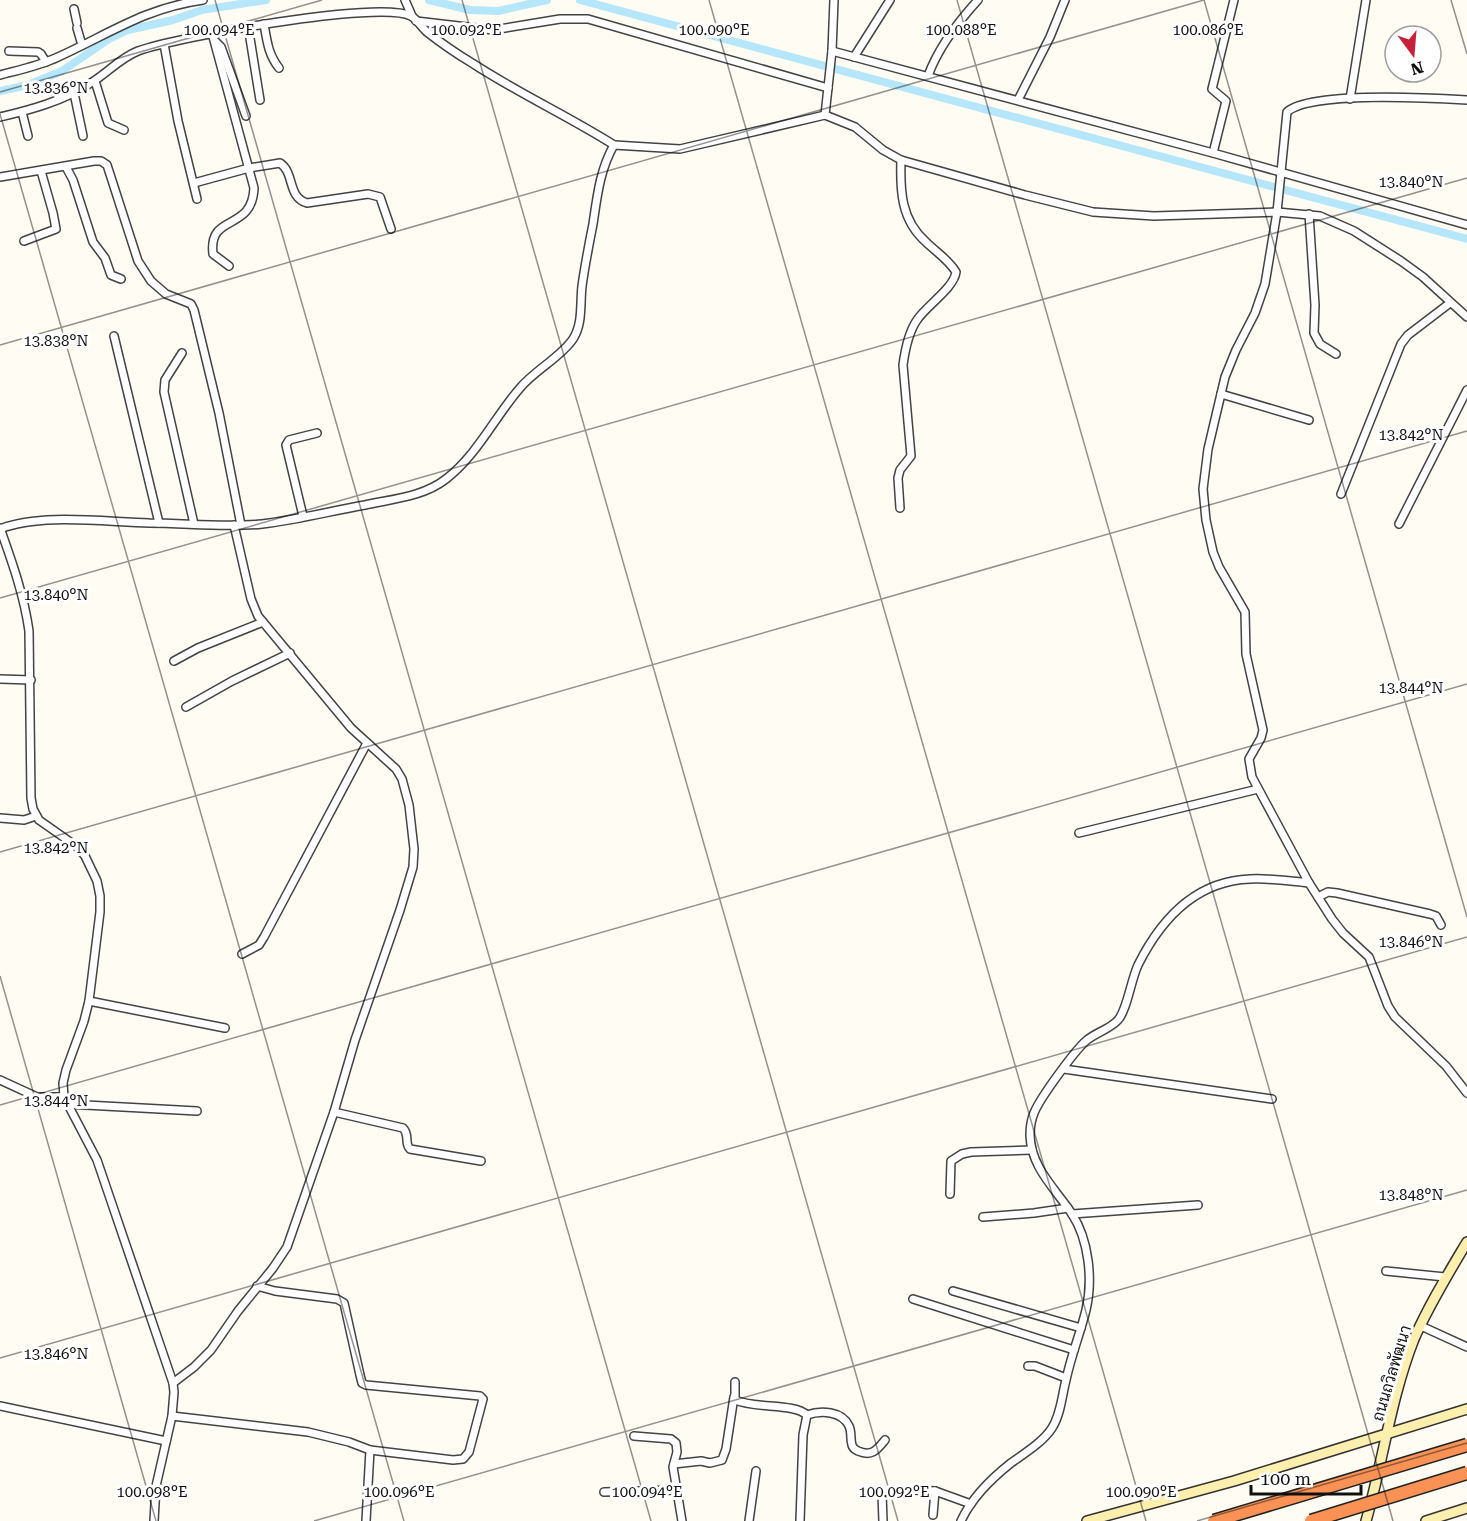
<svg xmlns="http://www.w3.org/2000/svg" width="1467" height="1521" viewBox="0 0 1467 1521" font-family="'Roboto Serif',Sarabun,serif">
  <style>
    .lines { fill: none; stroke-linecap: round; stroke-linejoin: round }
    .stream { stroke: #39a4d4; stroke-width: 2 }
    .canal { stroke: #b5e6f9; stroke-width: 8 }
    .street-casing { stroke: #434343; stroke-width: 10 }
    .secondary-casing { stroke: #323232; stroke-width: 12 }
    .street { stroke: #fff; stroke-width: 7 }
    .secondary { stroke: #ffefaf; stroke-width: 9 }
    .highway-bridge-casing { stroke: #212121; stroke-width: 15; stroke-linecap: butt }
    .highway-bridge { stroke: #fa9256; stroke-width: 12 }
    .ticks { fill: none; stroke: #101010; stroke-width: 1.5; stroke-opacity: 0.45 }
    .labels { text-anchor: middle; stroke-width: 6; stroke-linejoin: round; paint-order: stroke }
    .street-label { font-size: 16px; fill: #101010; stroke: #fff }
    .ticks-label { font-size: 15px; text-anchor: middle; fill: #101010; stroke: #fff; stroke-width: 6; stroke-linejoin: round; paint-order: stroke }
  </style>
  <rect width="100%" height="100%" fill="#fffcf4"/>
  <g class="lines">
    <path class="stream" d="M586,2l1,-2"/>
    <g class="canal">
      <path d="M429,0l41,10 28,1 49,-11"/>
      <path d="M580,0l887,239"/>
      <path d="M0,91l28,-6 34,-14 47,-32 19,-9 45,-10 29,-10 64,-10"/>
    </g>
    <g class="street-casing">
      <g id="street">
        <path d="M405,0l7,16"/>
        <path d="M74,9l3,14"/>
        <path d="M416,21l77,9 67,-11h28l240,69"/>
        <path d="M264,24c3,17 4,30 15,44"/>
        <path d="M248,26l12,74"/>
        <path d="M77,28l5,17"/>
        <path d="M212,33l42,155c-2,45 -46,24 -41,66l16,12"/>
        <path d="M216,42l5,5 25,69"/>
        <path d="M164,44l14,77 19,78"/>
        <path d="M9,51l29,1 3,2 5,8"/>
        <path d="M832,51l381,102 254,72"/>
        <path d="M854,57l36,-57"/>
        <path d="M0,75c19,-5 39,-9 58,-18 51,-23 87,-49 145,-57"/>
        <path d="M928,76c10,-28 30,-54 50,-76"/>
        <path d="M95,81l13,42 16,7"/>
        <path d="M74,93l9,43"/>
        <path d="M1350,99l16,-99"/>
        <path d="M1018,100l32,-63 15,-37"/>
        <path d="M1467,100c-34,-2 -157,-9 -180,12l-10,100 -12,72 -10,29 -19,37 -11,27 -17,72 -5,40 3,31 7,32 6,15 26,45 1,42 17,76 -2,8 -12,21 3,18 57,106 23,36 11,14 26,24 19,49 7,11 51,49 21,27"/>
        <path d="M22,112l6,24"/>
        <path d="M825,115l7,-64 2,-51"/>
        <path d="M0,117c30,-7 63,-16 89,-33 18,-10 29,-25 49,-33 39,-14 241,-51 273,-35 6,3 11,12 16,16 14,11 30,22 45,31 46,30 96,53 142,82"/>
        <path d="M1213,153l13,-52 -14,-12 22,-89"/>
        <path d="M66,167l7,13 20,62 12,16 6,17 10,4"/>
        <path d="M0,177l94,-16h7l6,4 31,96 13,20 15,13 25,10 3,6 25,103 22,112"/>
        <path d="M194,183l55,-15 31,-5c15,10 7,34 27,40l61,-9 12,3 11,32"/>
        <path d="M1309,214l6,91 -1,28 6,11 16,10"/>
        <path d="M24,241l32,-12 -3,-16 -12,-42"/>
        <path d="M114,336l45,187"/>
        <path d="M182,353l-17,27 -1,12 30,132"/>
        <path d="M1221,394l88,26"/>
        <path d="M1341,494l60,-150 7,-9 42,-32"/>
        <path d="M900,508l-2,-30 2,-8 11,-14 -8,-91c2,-15 5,-32 14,-45 9,-14 37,-32 39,-48 -8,-13 -20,-20 -30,-30 -25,-22 -26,-51 -25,-82"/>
        <path d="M303,516l-17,-71 3,-5 28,-7"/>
        <path d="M1399,524l68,-134"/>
        <path d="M0,528c12,34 24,67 29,103l2,167 2,11 6,11 37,26 9,10 12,25 3,15v16l-11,89 -5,20 -18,49 -3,13 1,14 33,63 76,223"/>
        <path d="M0,529c40,-16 105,-7 149,-6 37,0 76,5 113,1 34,-4 69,-13 103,-19 27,-6 58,-8 81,-26 32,-25 48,-61 74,-91 15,-18 41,-31 53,-49 10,-15 7,-36 9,-53 3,-21 7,-42 11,-62 4,-27 7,-55 21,-79l66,4 145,-34 30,12 28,23 18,10 124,35 68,17 61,4 123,-4 43,4 34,15 47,30 22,16 44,40"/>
        <path d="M174,661l24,-13 65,-26"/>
        <path d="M0,679l31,1"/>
        <path d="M186,707l46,-26 58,-28"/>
        <path d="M0,818l24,2 12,-4"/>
        <path d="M1079,833l179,-44"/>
        <path d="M1318,897l10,-5 9,1 93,21 6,2 5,9"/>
        <path d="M242,954l17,-9 5,-8 103,-194"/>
        <path d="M89,1001l136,27"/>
        <path d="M1064,1069l208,30"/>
        <path d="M0,1080l37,17h27"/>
        <path d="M67,1104l130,7"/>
        <path d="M334,1112l69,16c7,7 1,15 7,21l71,12"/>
        <path d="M950,1194l1,-33 11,-7 9,-2 61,-2"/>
        <path d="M1072,1214l126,-9"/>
        <path d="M983,1217l51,-4 34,-5"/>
        <path d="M1386,1271l59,6"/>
        <path d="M257,1286l18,5 62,8 7,4 16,72 2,8 4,2 114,11 3,3 -14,53 -6,7 -10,1 -83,-10"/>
        <path d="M953,1291l128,37"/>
        <path d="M913,1299l161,51"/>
        <path d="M1421,1326l46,21"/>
        <path d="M1028,1366h7l31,12"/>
        <path d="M735,1382v18c21,9 59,3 72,15"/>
        <path d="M0,1406l166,35"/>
        <path d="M172,1416l2,-24 -1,-9 21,-16 17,-17 27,-39 35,-43 14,-21 47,-135 21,-72 45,-130 13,-43 1,-18 -5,-44 -7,-26 -6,-10 -45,-41 -93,-112 -7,-17 -17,-74"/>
        <path d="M634,1436l37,3 5,4 1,9 -4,15 9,54"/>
        <path d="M674,1464l27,-3 9,2 12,-3 4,-11 8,-52"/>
        <path d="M914,1490l21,1 36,13"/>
        <path d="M604,1492l72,-2"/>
        <path d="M882,1494l1,27"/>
        <path d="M933,1515l2,-24"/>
        <path d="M154,1521l2,-35 16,-70 136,16 41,10 21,8 -4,71"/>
        <path d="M749,1521l7,-50"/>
        <path d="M800,1521l3,-86 4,-20c14,-5 35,-4 42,11 3,6 1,13 3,19 1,4 3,4 6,6 14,6 19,-1 27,-11"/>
        <path d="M961,1521c10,-22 31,-43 50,-58 14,-10 32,-21 41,-35 9,-14 10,-33 14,-48 5,-24 14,-46 20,-70 7,-30 3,-70 -14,-96 -17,-26 -41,-46 -42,-79 0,-7 1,-15 4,-22 6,-15 41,-63 53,-73 10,-8 23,-11 31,-20 9,-10 13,-40 20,-55 23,-46 57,-84 112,-86 20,-1 40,2 59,4"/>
      </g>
    </g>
    <g class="secondary-casing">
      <g id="secondary">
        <path d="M1087,1521l147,-40 233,-72"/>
        <path d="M1366,1521c17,-60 25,-124 48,-182 15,-34 34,-65 53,-97"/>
        <path d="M1426,1521l41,-13"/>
      </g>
    </g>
    <use href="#street" class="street"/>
    <use href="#secondary" class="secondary"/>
    <g class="highway-bridge-casing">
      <g id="highway-bridge">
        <path d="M1214,1521l253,-76"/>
        <path d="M1311,1521l156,-48"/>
      </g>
    </g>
    <use href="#highway-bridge" class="highway-bridge"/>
  </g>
  <path class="ticks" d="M215,0l436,1521M462,0l436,1521M709,0l437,1521M957,0l436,1521M1204,0l263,917M1451,0l16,54M0,92l322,-92M0,114l404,1407M0,345l1204,-345M0,598l1467,-420M0,852l1467,-421M0,976l156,545M0,1105l1467,-421M0,1358l1467,-421M314,1521l1153,-331M1197,1521l270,-78"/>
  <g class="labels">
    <g class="street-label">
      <text transform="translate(1391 1373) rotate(-73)" y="6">ถนนถวิลพัฒนา</text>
    </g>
  </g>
  <g class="ticks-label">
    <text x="219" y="35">100.094°E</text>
    <text x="466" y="35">100.092°E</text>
    <text x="714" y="35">100.090°E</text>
    <text x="961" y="35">100.088°E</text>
    <text x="1208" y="35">100.086°E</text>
    <text x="56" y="93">13.836°N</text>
    <text x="1411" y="187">13.840°N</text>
    <text x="56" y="346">13.838°N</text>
    <text x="1411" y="440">13.842°N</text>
    <text x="56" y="600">13.840°N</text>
    <text x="1411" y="693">13.844°N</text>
    <text x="56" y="853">13.842°N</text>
    <text x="1411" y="947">13.846°N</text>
    <text x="56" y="1106">13.844°N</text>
    <text x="1411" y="1200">13.848°N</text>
    <text x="56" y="1359">13.846°N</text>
    <text x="152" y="1497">100.098°E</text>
    <text x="399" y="1497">100.096°E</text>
    <text x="647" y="1497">100.094°E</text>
    <text x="894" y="1497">100.092°E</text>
    <text x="1141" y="1497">100.090°E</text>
  </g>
  <g transform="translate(1413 54) rotate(164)"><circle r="28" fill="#ffffff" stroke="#9f9f9f" stroke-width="1.5"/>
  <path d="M0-4.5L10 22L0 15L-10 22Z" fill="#c82038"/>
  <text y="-9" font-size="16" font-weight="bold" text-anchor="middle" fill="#101010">N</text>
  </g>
  <path d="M1251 1485v9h110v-9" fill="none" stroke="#101010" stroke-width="3"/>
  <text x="1260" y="1485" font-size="18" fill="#101010" stroke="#ffffff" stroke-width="4.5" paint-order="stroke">100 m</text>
</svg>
